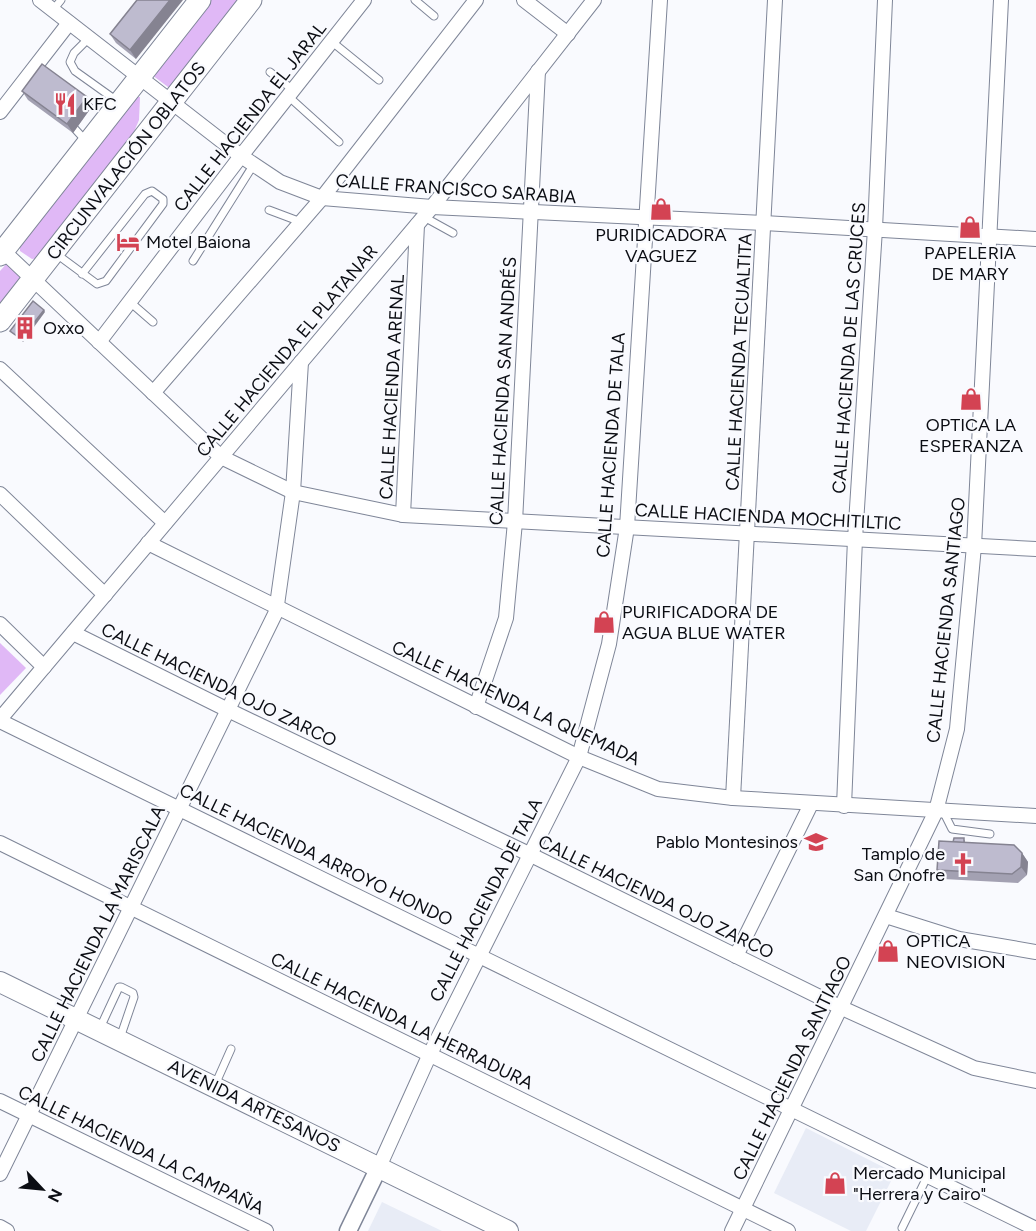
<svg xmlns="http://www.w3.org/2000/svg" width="1036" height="1231" viewBox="0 0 1036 1231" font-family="Figtree,sans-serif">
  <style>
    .built { fill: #e8ecf6 }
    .green { fill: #e0b8f6 }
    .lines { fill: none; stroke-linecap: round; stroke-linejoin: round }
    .service-casing { stroke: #7f8698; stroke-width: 9 }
    .minor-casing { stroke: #7f8698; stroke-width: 16 }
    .tertiary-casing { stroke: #7f8698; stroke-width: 19 }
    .secondary-casing { stroke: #7f8698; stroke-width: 22 }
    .primary-casing { stroke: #7f8698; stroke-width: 23 }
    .service { stroke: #fff; stroke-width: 7 }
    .minor { stroke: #fff; stroke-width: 14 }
    .tertiary { stroke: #fff; stroke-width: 16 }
    .secondary { stroke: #fff; stroke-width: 20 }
    .primary { stroke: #fff; stroke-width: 21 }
    .wall { fill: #a3a1b2 }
    .shaded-wall { fill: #858391 }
    .building { fill: #bebbcf; stroke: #858391; stroke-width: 1.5 }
    .labels { text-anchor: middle; stroke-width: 4.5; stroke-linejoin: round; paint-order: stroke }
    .poi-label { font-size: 18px; fill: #0b0d13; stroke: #f9fafe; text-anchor: start }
    .street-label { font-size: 18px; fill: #0b0d13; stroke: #f9fafe }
  </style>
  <rect width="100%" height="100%" fill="#f9fafe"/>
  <g class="built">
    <path d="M806,1128l89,45 -29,58h-15l-77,-38z"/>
    <path d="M382,1202l60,29h-74z"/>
  </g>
  <g class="green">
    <path d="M211,0h32l-71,90 -20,-15z"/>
    <path d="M137,97h3l-1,23 -14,33 -87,105 -6,1 -12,-8v-4z"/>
    <path d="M8,262l14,13 -22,28v-32z"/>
    <path d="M0,643l26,25 -26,27z"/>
  </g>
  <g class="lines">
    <g class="service-casing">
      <g id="service">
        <path d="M415,0l19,16"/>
        <path d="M53,10l8,-10"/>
        <path d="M89,38l-15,15 -4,9 5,9 42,30"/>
        <path d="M331,41l48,39"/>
        <path d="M270,72l23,18"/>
        <path d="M288,96l51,46"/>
        <path d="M75,129l11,12"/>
        <path d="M269,210l32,12"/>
        <path d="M424,217l29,16"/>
        <path d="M55,253l42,31 9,-3 57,-77v-5l-11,-8 -7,3 -63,80"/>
        <path d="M193,261l61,-97"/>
        <path d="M130,302l23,20"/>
        <path d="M943,811l9,18 38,5"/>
        <path d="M100,1028l19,-41h2l12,6 1,4 -14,41"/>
        <path d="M215,1085l16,-36"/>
        <path d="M902,1228l26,-53"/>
      </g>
    </g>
    <g class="minor-casing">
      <g id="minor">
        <path d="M40,0l201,156 39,26 42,16 110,9 332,16 272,16"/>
        <path d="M524,0l44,34"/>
        <path d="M0,112l69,-89"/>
        <path d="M0,248l221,209 72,35 110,23 633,34"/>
        <path d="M99,342l142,-186 123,-156"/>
        <path d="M0,369l165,154"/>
        <path d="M153,393l169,-195 154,-198"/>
        <path d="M0,494l105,101"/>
        <path d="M403,515l14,-290"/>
        <path d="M148,543l431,214 79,32 75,9 303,18"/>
        <path d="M0,624l44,43"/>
        <path d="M73,633l155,77 303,145 311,153 132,60 62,13"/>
        <path d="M476,707l30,-89 9,-96 23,-451"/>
        <path d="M0,719l432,-512 162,-207"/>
        <path d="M0,721l1036,508"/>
        <path d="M733,798l42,-798"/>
        <path d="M844,806l11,-267 20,-310 10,-229"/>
        <path d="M0,843l788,388"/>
        <path d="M886,916l73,23 77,13"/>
        <path d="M736,956l75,-152"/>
        <path d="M0,1101l266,130"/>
        <path d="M379,1167l50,-111 150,-299 30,-113 18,-117 33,-527"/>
        <path d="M0,1174l276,-562 17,-120 8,-130"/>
        <path d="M0,1227l7,4"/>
        <path d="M732,1231l204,-420 21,-82 17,-183 27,-546"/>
      </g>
    </g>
    <g class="tertiary-casing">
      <path id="tertiary" d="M348,1231l31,-64"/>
    </g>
    <g class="secondary-casing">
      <path id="secondary" d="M0,982l508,249"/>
    </g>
    <g class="primary-casing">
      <g id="primary">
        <path d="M0,255l200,-255"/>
        <path d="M0,321l251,-321"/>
      </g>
    </g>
    <use href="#service" class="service"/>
    <use href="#minor" class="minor"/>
    <use href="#tertiary" class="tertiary"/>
    <use href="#secondary" class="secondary"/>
    <use href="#primary" class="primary"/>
  </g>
  <g class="wall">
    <path d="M137,0l-1,59 -20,-16 -6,-9z"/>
    <path d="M22,91l65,6 6,8 -20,28 -45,-33z"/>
    <path d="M965,840v3l57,10 6,9 -1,13 -9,8 -75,-4 -6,-9 16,-28z"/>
  </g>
  <g class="shaded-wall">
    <path d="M170,0h13l-47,59 -6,-9z"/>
    <path d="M87,97l6,8 -20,28 -6,-9z"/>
    <path d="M44,310l1,2 -22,30 -2,-3z"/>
    <path d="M1022,853l6,9 -1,13 -6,-8z"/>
  </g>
  <g class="building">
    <path d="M137,0h33l-40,50 -20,-16z"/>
    <path d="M42,64l45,33 -20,27 -45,-33z"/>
    <path d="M33,301l11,9 -23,29 -11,-8z"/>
    <path d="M954,838h10v5l-11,-1z"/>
    <path d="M939,841l75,4 8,8 -1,14 -9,7 -75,-4z"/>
  </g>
  <defs>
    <g id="restaurant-bare" transform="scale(1.8)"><path d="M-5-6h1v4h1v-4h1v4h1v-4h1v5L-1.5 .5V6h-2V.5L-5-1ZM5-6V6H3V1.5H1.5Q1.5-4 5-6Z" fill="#d34353" stroke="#f9fafe" stroke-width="2.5" paint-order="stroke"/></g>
    <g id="shop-bare" transform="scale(1.8)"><path d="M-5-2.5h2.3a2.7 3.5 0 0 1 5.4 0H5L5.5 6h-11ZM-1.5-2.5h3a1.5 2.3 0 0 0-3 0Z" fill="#d34353" stroke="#f9fafe" stroke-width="2.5" paint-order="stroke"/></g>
    <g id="hotel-bare" transform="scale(1.8)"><path d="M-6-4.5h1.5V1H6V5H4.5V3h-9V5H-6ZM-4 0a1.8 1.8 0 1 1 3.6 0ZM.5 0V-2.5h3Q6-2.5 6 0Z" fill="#d34353" stroke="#f9fafe" stroke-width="2.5" paint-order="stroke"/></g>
    <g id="building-bare" transform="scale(1.8)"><path d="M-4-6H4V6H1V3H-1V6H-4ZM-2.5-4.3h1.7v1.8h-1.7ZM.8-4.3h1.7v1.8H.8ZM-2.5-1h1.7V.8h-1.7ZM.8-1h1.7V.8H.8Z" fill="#d34353" stroke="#f9fafe" stroke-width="2.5" paint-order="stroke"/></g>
    <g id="school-bare" transform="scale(1.8)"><path d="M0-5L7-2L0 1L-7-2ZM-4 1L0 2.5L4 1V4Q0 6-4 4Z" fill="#d34353" stroke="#f9fafe" stroke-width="2.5" paint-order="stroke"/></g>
    <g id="church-bare" transform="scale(1.8)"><path d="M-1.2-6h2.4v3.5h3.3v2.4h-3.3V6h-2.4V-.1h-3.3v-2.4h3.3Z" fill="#d34353" stroke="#f9fafe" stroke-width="2.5" paint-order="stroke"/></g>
  </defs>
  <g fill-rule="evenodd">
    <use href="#restaurant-bare" x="65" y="104"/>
    <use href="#shop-bare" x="661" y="209"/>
    <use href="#shop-bare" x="970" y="227"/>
    <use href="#hotel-bare" x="128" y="242"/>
    <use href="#building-bare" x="25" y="328"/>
    <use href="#shop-bare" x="971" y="399"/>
    <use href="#shop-bare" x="604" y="622"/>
    <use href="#school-bare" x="816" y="842"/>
    <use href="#church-bare" x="963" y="864"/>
    <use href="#shop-bare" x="888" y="951"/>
    <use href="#shop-bare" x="835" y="1183"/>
  </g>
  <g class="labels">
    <g class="poi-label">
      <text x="83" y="110">KFC</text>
      <text x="661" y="241" text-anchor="middle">PURIDICADORA<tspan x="661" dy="21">VAGUEZ</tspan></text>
      <text x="146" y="248">Motel Baiona</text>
      <text x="970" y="259" text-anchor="middle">PAPELERIA<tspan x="970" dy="21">DE MARY</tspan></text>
      <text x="43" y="334">Oxxo</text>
      <text x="971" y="431" text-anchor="middle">OPTICA LA<tspan x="971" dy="21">ESPERANZA</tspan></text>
      <text x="622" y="618">PURIFICADORA DE<tspan x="622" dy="21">AGUA BLUE WATER</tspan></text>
      <text x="798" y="848" text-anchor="end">Pablo Montesinos</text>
      <text x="945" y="860" text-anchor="end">Tamplo de<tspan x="945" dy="21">San Onofre</tspan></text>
      <text x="906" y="947">OPTICA<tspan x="906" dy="21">NEOVISION</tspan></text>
      <text x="853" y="1179">Mercado Municipal<tspan x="853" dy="21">"Herrera y Cairo"</tspan></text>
    </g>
    <g class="street-label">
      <text transform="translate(250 117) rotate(-52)" y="6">CALLE HACIENDA EL JARAL</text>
      <text transform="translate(126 161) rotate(-52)" y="6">CIRCUNVALACIÓN OBLATOS</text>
      <text transform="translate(456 189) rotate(4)" y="6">CALLE FRANCISCO SARABIA</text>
      <text transform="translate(849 348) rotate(-86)" y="6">CALLE HACIENDA DE LAS CRUCES</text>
      <text transform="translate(287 351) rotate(-50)" y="6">CALLE HACIENDA EL PLATANAR</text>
      <text transform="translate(739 362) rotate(-87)" y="6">CALLE HACIENDA TECUALTITA</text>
      <text transform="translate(392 387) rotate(-87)" y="6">CALLE HACIENDA ARENAL</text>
      <text transform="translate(503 391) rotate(-87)" y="6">CALLE HACIENDA SAN ANDRÉS</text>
      <text transform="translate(611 445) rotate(-86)" y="6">CALLE HACIENDA DE TALA</text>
      <text transform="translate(768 517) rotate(3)" y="6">CALLE HACIENDA MOCHITILTIC</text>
      <text transform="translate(946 620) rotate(-84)" y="6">CALLE HACIENDA SANTIAGO</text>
      <text transform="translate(219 685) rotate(26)" y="6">CALLE HACIENDA OJO ZARCO</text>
      <text transform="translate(516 703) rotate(25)" y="6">CALLE HACIENDA LA QUEMADA</text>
      <text transform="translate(316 855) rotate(26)" y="6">CALLE HACIENDA ARROYO HONDO</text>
      <text transform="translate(656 897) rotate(26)" y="6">CALLE HACIENDA OJO ZARCO</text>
      <text transform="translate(486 900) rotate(-63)" y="6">CALLE HACIENDA DE TALA</text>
      <text transform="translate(98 934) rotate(-64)" y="6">CALLE HACIENDA LA MARISCALA</text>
      <text transform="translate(402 1021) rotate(26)" y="6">CALLE HACIENDA LA HERRADURA</text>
      <text transform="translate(792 1068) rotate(-64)" y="6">CALLE HACIENDA SANTIAGO</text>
      <text transform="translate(254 1106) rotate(26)" y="6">AVENIDA ARTESANOS</text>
      <text transform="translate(141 1150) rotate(26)" y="6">CALLE HACIENDA LA CAMPAÑA</text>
    </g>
  </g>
  <g transform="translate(42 1189) rotate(116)" stroke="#f9fafe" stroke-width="4.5" paint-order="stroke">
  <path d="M0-4.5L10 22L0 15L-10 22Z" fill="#0b0d13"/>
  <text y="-9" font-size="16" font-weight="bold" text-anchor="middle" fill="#0b0d13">N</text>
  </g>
</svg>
